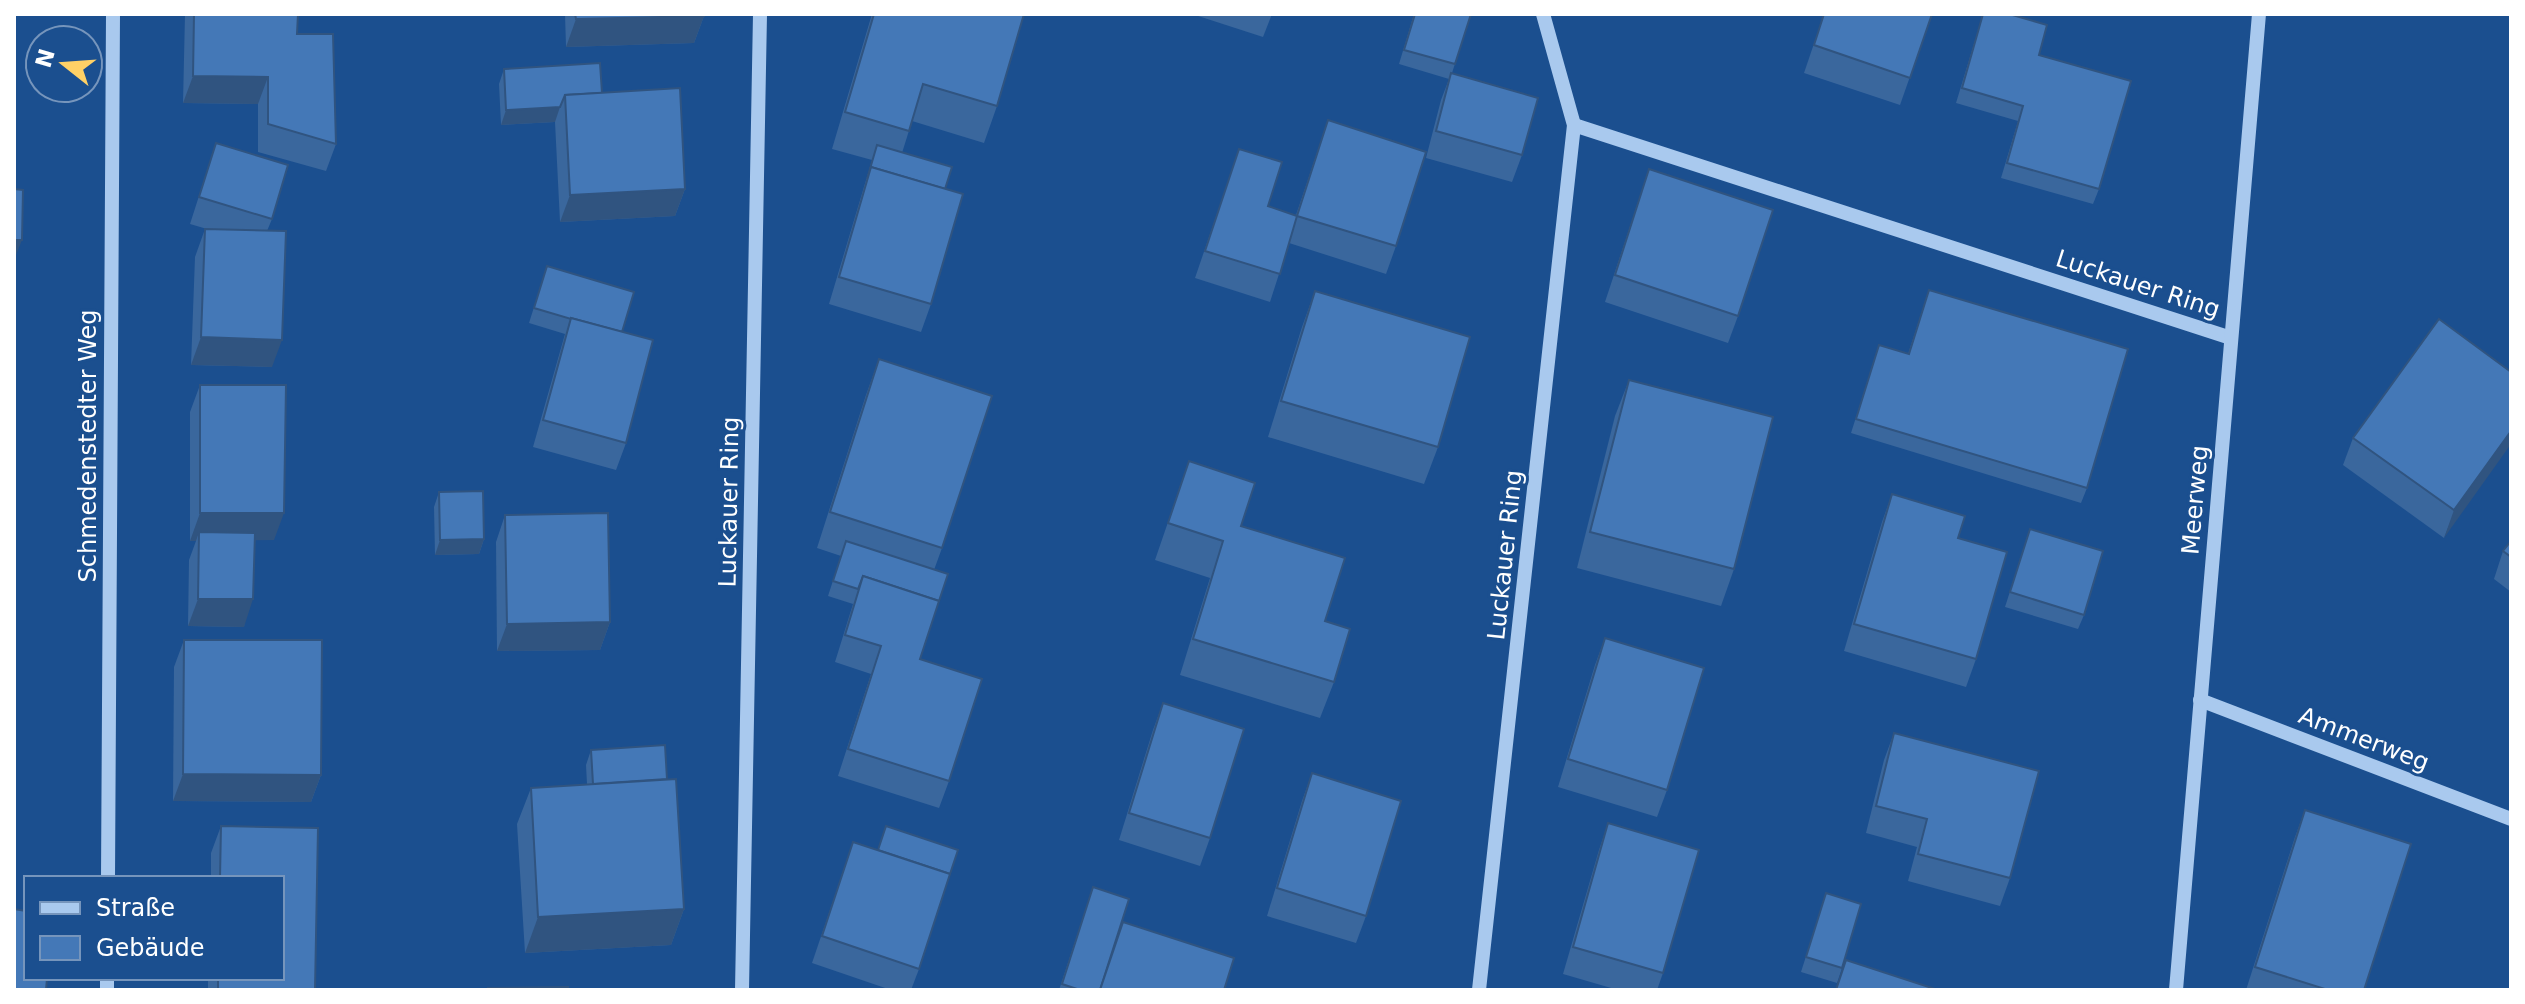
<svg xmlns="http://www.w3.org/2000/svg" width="2525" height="1004" viewBox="0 0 2525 1004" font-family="'DejaVu Sans',sans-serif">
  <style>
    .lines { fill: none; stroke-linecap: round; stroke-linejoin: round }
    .minor { stroke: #a9c9ee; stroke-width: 14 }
    .wall { fill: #3a679d }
    .shaded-wall { fill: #305480 }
    .building { fill: #4478b7; stroke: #305480; stroke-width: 2 }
    .labels { text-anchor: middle; stroke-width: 6; stroke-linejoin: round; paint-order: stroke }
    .street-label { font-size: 24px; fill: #fff; stroke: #1b4f8f }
  </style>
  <rect width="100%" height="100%" fill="#1b4f8f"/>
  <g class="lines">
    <g class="minor">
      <path d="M1574,125l657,213"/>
      <path d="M2200,700l311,119"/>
      <path d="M108,878l5,-864"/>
      <path d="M107,990v-12"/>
      <path d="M742,990l18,-976"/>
      <path d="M1479,990l95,-865 -31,-111"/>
      <path d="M2176,990l83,-976"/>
    </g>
  </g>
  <g class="wall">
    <path d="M185,14h113l-1,20 39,110 -10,27 -68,-19v-48l-75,-1z"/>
    <path d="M565,14h139v2l-10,27 -128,4z"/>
    <path d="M872,14h152l-27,92 -13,37 -72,-22 -10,32 43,36 -14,115 -10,28 -92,-28 43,-144 -40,-11z"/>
    <path d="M1192,14h80l-9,23z"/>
    <path d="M1414,14h57l-19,59 70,82 -10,27 -86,-24 15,-58 8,-21 -50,-15z"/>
    <path d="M1824,14h108l-32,91 -96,-32z"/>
    <path d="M1983,14l56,41 60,134 -6,15 -92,-26 17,-57 -62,-18z"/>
    <path d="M504,69l98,24 83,96 -10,27 -115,6 -5,-100 -54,3 -2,-41z"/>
    <path d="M1328,120l68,126 -10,28 -97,-31 -19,59 -75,-24 44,-129 29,57 28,9z"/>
    <path d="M216,143l56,76 -5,12 5,136 -81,-2 4,-108 10,-28h2l-17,-5z"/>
    <path d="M1649,169l89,147 -10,27 -123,-41z"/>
    <path d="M547,266l75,66 4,111 -10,27 -83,-23 32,-113 -36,-11z"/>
    <path d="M1929,290l158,198 -6,15 -230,-70 28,-88 29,9z"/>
    <path d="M1315,291l123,156 -14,37 -156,-47 34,-110z"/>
    <path d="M879,359l63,189 -8,22 -14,89 29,122 -10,27 -101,-32 33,-102 -36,-12 18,-58 -25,-8 13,-40 -24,-8 49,-153z"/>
    <path d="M2511,372l-67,166 -101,-73 10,-27z"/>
    <path d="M1629,380l105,189 -13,37 -144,-38 38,-152z"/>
    <path d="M200,385l74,155h-19l-11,87 -56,-1 1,-66 7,-19h-6v-129z"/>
    <path d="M1189,461l52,65 84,95 9,61 -14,36 -140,-43 30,-97 -55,-18z"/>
    <path d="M439,492l45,47 -5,15 -44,1 -1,-48z"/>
    <path d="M1892,494l66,44 18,121 -10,28 -122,-36 38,-129z"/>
    <path d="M505,515l105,107 -10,28 -103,1 -1,-109z"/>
    <path d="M2030,529l54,86 -6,14 -73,-22z"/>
    <path d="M2511,541v51l-17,-13 9,-28z"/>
    <path d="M1605,638l62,152 -10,27 -99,-30 37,-122z"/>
    <path d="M184,640l137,135 -10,27 -138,-1 1,-134z"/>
    <path d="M1163,703l47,135 -10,28 -81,-26 34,-110z"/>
    <path d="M1894,733l116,145 -10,28 -92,-25 9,-34 -51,-14 18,-73z"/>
    <path d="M591,750l76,29 17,130 -13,36 -146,8 -8,-129 14,-36 56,-4 -1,-19z"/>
    <path d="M1312,773l54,143 -10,27 -89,-27 35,-115z"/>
    <path d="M2305,810l59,180h-118l49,-153z"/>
    <path d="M1608,823l55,150 -6,17h-39l-55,-16 36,-124z"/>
    <path d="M221,826l97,2 -3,162h-107v-12h74v-100h-71v-25z"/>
    <path d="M853,842l66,127 -8,21h-20l-79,-27z"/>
    <path d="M1093,887l22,56 109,47h-165z"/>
    <path d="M1826,893l16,75 -5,15 -36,-11z"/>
  </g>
  <g class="shaded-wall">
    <path d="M704,16l-10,27 -128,4 10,-28z"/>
    <path d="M193,76l75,1 -10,27 -75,-1z"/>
    <path d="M560,107l-5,15 -54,3 5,-15z"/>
    <path d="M685,189l-10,27 -115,6 10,-27z"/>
    <path d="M14,240h8l-6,15h-2z"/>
    <path d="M201,337l81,3 -10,27 -81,-2z"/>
    <path d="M2511,431v13l-67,94 10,-28z"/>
    <path d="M200,513h84l-10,27 -75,1v-9l-3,9h-6z"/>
    <path d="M484,539l-5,15 -44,1 5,-15z"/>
    <path d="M198,599h55l-9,28 -56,-1z"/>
    <path d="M610,622l-10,28 -103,1 10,-27z"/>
    <path d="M183,774l138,1 -10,27 -138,-1z"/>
    <path d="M684,909l-13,36 -146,8 13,-36z"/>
  </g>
  <g class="building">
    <path d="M194,14h104l-1,20h36l3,110 -68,-20v-47l-75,-1z"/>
    <path d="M575,14h129v2l-128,3z"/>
    <path d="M874,14h150l-27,92 -74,-22 -14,47 -64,-19z"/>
    <path d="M1415,14h56l-16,50 -51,-14z"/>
    <path d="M1824,14h108l-22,64 -96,-33z"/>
    <path d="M1983,14h26l38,11 -8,30 92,26 -32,108 -92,-26 16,-57 -61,-18z"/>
    <path d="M600,63l2,30 -37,2 -5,12 -54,3 -2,-41z"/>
    <path d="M1451,73l87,25 -16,57 -86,-24z"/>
    <path d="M680,88l5,101 -115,6 -5,-100z"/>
    <path d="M1328,120l98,32 -30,94 -99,-30z"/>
    <path d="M216,143l72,22 -16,54 -73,-22z"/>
    <path d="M877,145l75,22 -7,22 -74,-22 -4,12z"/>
    <path d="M1239,149l43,13 -14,44 29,10 -17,58 -75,-23z"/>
    <path d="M871,167l92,27 -32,110 -92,-27z"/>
    <path d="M1649,169l124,41 -35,106 -123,-41z"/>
    <path d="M14,189l9,1 -1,50h-8z"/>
    <path d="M205,229l81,2 -4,109 -81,-3z"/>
    <path d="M547,266l87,26 -12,40 -51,-14v1l-37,-11z"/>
    <path d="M1929,290l199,59 -41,139 -231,-69 23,-74 30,9z"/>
    <path d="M1315,291l155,46 -32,110 -157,-46z"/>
    <path d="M571,318l82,22 -27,103 -83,-23z"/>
    <path d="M2439,319l72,53v59l-57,79 -101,-72z"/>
    <path d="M879,359l113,37 -50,152 -112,-36z"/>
    <path d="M1629,380l144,37 -39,152 -144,-37z"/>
    <path d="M200,385h86l-2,128h-84z"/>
    <path d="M1189,461l66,22 -14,43 104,32 -20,63 25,8 -16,53 -141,-43 30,-98 -55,-18z"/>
    <path d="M483,491l1,48 -44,1 -1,-48z"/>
    <path d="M1892,494l73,22 -7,22 49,14 -31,107 -122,-35z"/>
    <path d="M608,513l2,109 -103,2 -2,-109z"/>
    <path d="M2030,529l73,22 -19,64 -74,-23z"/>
    <path d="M199,532l56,1 -2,66h-55z"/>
    <path d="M846,541l102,33 -9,27 -76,-25 -5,13 -25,-8z"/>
    <path d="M2511,541v16l-8,-6z"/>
    <path d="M863,576l76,25 -19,58 62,20 -33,102 -101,-32 33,-103 -36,-11z"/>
    <path d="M1605,638l99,30 -37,122 -99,-31z"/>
    <path d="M184,640h138l-1,135 -138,-1z"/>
    <path d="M1163,703l81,26 -34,109 -81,-25z"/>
    <path d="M1894,733l145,38 -29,107 -92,-24 9,-35 -51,-13z"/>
    <path d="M665,745l2,34 -74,5 -2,-34z"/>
    <path d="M1312,773l89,28 -35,115 -89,-28z"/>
    <path d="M676,779l8,130 -146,8 -7,-129z"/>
    <path d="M2305,810l106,34 -47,146h-36l-73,-23z"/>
    <path d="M1608,823l91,27 -36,123 -90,-26z"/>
    <path d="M221,826l97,2 -3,162h-97v-12h64v-100h-62z"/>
    <path d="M886,826l72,24 -8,24 -72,-24z"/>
    <path d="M853,842l97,32 -31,95 -97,-33z"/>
    <path d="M1093,887l36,12 -29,91h-20l-18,-6z"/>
    <path d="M1826,893l35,11 -19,64 -36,-11z"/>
    <path d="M14,909l12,2v67h21l-1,12h-32z"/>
    <path d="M1123,922l111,36 -10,32h-124z"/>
    <path d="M1846,960l92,30h-102z"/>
    <path d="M568,987v3h-80v-2z"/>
  </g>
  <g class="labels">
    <g class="street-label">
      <text transform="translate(2138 284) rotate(18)" y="8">Luckauer Ring</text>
      <text transform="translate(88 446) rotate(-90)" y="8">Schmedenstedter Weg</text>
      <text transform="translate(2195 500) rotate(-85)" y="8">Meerweg</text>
      <text transform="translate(729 502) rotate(-89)" y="8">Luckauer Ring</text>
      <text transform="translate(1505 555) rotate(-84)" y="8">Luckauer Ring</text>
      <text transform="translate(2364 739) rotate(21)" y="8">Ammerweg</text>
    </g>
  </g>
  <rect width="2525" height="1004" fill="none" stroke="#ffffff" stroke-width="32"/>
  <rect x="24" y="876" width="260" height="104" fill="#1b4f8f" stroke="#7695bc" stroke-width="2"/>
  <rect x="40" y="902" width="40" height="12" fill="#a9c9ee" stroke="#7695bc" stroke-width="2"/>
  <text x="96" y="916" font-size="24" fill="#ffffff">Straße</text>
  <rect x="40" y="936" width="40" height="24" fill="#4478b7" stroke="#7695bc" stroke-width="2"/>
  <text x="96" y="956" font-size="24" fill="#ffffff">Gebäude</text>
  <g transform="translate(64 64) rotate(287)"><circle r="38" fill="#1b4f8f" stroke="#7695bc" stroke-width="2"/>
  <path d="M0-6L14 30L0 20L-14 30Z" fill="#ffd166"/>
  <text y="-12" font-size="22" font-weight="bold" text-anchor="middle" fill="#ffffff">N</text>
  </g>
</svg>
